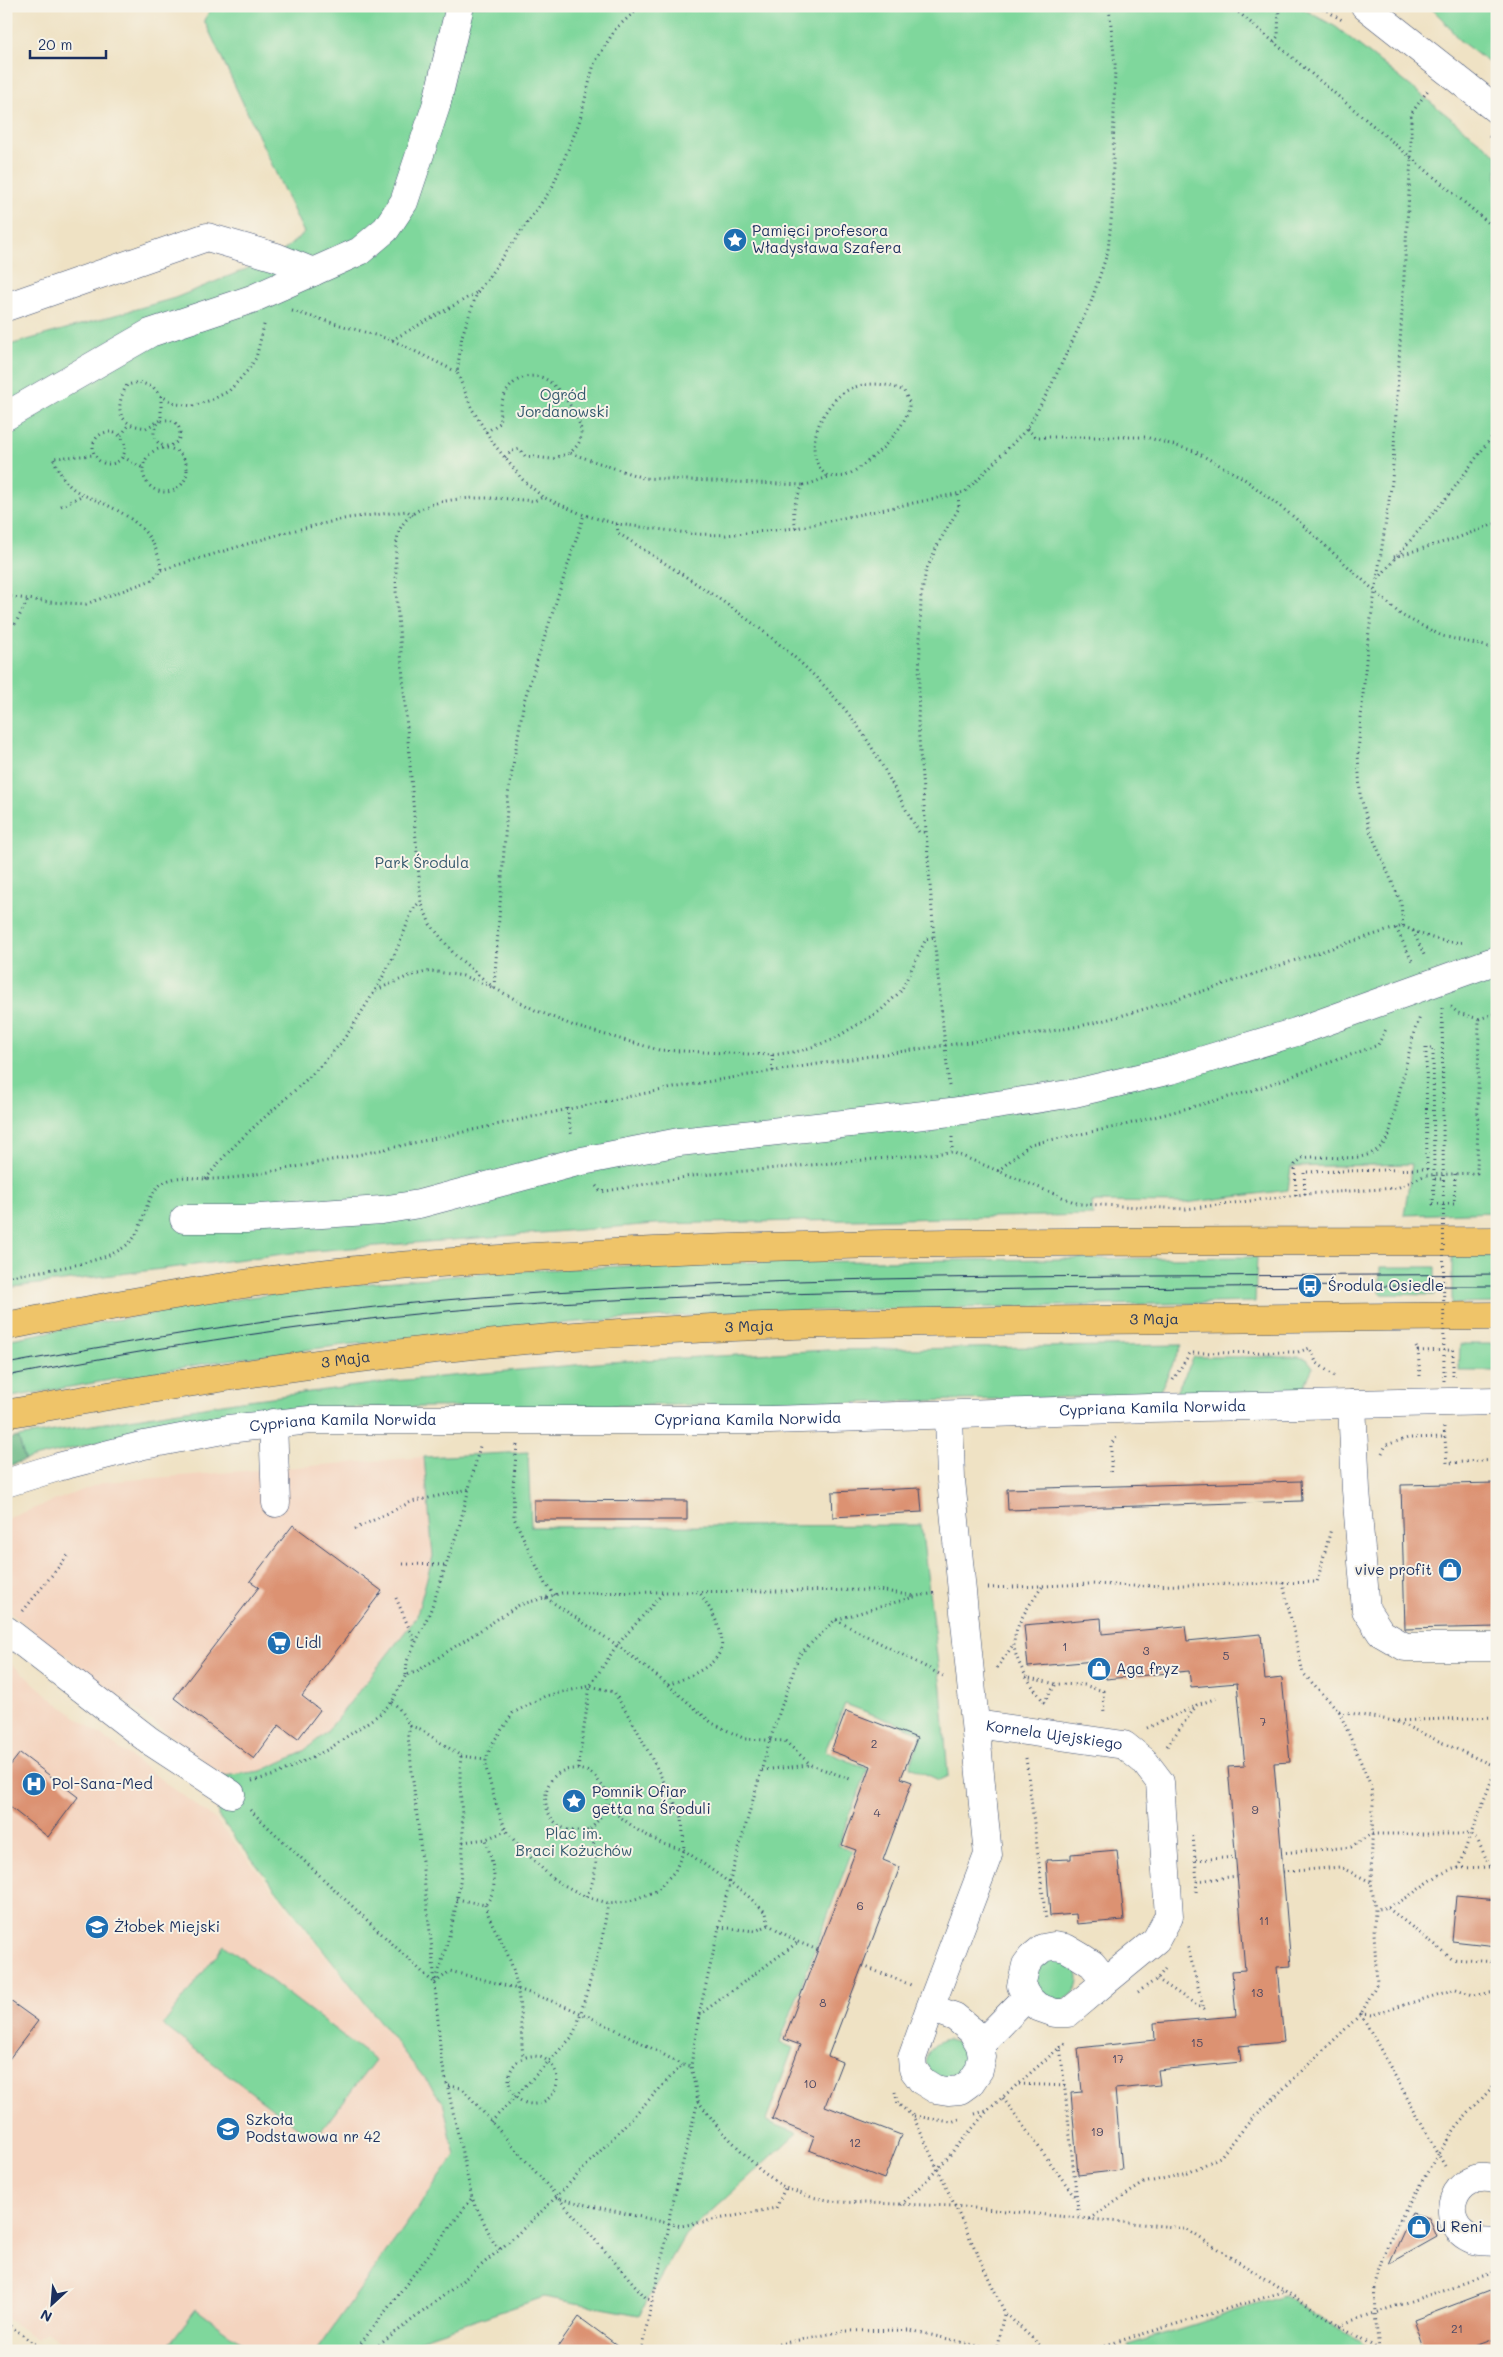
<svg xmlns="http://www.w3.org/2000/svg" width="1503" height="2357" viewBox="0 0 1503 2357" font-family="Mali,sans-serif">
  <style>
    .built { fill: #f4d4bf }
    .green { fill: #7fd79c; stroke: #4d837d }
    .forest { fill: #67b884; stroke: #417471 }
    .building { fill: #dc9272 }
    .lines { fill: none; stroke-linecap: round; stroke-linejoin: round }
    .minor-casing { stroke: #3b4a6d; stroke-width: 29 }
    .major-casing { stroke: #3b4a6d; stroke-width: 29 }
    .path { stroke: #3b4a6d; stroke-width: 3; stroke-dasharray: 1 4; stroke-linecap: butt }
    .minor { stroke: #fff; stroke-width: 28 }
    .major { stroke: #efc469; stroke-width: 28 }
    .tram { stroke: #1b2f5e; stroke-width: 1 }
    .path-bridge { stroke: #3b4a6d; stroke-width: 3; stroke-dasharray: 1 4; stroke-linecap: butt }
    .labels { text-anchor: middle; stroke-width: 4; stroke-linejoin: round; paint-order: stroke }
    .number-label { font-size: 12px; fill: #4b4863 }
    .poi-label { font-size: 15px; fill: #1b2f5e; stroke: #f7f3e8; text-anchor: start }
    .park-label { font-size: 15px; fill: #34596e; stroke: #f7f3e8 }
    .street-label { font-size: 15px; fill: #1b2f5e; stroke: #f7f3e8 }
  </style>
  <rect width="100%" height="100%" fill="#f7f3e8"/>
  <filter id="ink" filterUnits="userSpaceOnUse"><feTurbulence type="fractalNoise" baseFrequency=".02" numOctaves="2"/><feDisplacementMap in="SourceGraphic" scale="10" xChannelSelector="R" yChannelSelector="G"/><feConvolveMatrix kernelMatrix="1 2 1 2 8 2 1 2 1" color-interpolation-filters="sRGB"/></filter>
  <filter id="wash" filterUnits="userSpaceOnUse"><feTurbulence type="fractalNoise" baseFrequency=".0096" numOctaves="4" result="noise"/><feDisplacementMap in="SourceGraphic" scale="20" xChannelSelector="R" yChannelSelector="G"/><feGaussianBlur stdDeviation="1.12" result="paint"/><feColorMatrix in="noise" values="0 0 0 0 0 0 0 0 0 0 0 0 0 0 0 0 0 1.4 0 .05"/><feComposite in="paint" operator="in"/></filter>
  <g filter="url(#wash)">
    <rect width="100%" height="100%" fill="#efe2c4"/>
    <g class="built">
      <path d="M424,1457l9,99 -17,62 -90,115 -25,20 -41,18 -36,5 -218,-166v-91l98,-37z"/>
      <path d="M6,1659l47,41 163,120 227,282 12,54 -139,195h-243l-27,-19 -9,7 -31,-21z"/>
    </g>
    <g class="green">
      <path d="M213,6h1085l38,21 161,128v1057l-93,3 8,-51 -121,3 -3,23 -103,13 -93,-1 1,13 -438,9 -355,28 -294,36v-942l169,-48 101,-41 28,-24 -100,-213z"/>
      <path d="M1429,6h68v63l-38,-29 -15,-19z"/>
      <path d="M1452,1256h45v47l-45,1z"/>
      <path d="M1257,1257l-2,45 -507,10 -171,10 -233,23 -124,16 -214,37v-58l96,-18 148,-25 111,-13 136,-12 191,-9z"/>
      <path d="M1380,1267h55v28l-55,-1z"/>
      <path d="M1460,1344h37v27h-38z"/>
      <path d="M1182,1345l-24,50 -356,9 -504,4 -70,6 -71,14 -132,32 -7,-23 223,-36 154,-20 214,-19 220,-12z"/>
      <path d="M1194,1357h105l8,2 6,8 -11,24 -127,3z"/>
      <path d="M528,1452l3,75 390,-2 20,164 7,87 -9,4 -29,-13 12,-34 -77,-29 -20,47 43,18 -30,76 14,6 -72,191 13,6 -27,73 31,12 -112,102 -46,80 -95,-18 -115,39 -27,15h-86l139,-195 -12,-54 -225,-286 6,-40 37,-5 40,-18 25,-20 90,-115 17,-62 -9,-99z"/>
      <path d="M224,1945l151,115 -61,80 -151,-115z"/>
      <circle cx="1057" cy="1979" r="21"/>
      <path d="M947,2040c24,5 24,18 16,38l-24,5 -14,-20c3,-14 9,-20 22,-23z"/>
      <path d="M1284,2296l93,55h-246l-3,-6z"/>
      <path d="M196,2309l57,42h-73l-10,-8z"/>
    </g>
    <path class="forest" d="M18,1437l7,23 -19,7v-27z"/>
    <g id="blocks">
      <g class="building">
        <path d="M1301,1481l1,20 -294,9 -1,-21z"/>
        <path d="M1496,1483l1,144 -92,2 -4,-144z"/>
        <path d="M920,1488l2,24 -89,5 -1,-25z"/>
        <path d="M534,1500l153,1v19h-153z"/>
        <path d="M293,1525l89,66 -80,105 18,14 -22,29 -19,-14 -25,34 -80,-61 85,-111 -9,-6z"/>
        <path d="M1101,1618l1,16 83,-8 2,15 74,-7 4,46 17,-2 8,84 -16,1 17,203 -14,1 7,75 -45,4 2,16 -83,8 2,15 -45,4 7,81 -44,5 -7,-82 11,-1 -4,-44 77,-8 -1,-17 82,-7 -4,-45 13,-1 -17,-203 17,-1 -8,-83 -46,4 -2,-16 -83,8 -1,-19 -77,7 -4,-42z"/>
        <path d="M846,1711l71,27 -16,40 11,4 -29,78 17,7 -72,189 14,6 -17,44 76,29 -17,44 -75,-29 5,-14 -42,-17 28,-74 -16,-6 72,-189 -14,-5 29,-79 -40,-15z"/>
        <path d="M20,1753l58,44 -30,40 -42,-33v-33z"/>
        <path d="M1117,1850l7,70 -47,4 -1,-10 -26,2 -4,-56 25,-1v-5z"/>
        <path d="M1456,1896l41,4v46l-45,-5z"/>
        <path d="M6,1998l32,23 -32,42z"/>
        <path d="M1412,2213l17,5 8,19 -48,27z"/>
        <path d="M1490,2291l7,19v28l-35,13h-37l-11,-31z"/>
        <path d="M579,2317l46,34h-70z"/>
      </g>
    </g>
  </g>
  <g filter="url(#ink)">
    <use href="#blocks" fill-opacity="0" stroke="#3b4a6d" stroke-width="1"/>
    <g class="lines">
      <g class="minor-casing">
        <g id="minor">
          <path d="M1365,6l132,104"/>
          <path d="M6,307l201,-70 69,20 37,15"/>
          <path d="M6,416l144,-83 102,-34 108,-48 26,-22 18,-27 32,-96 24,-100"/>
          <path d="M184,1219h62l136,-9 37,-6 158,-42 102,-20 272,-30 124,-19 96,-23 125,-38 201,-72"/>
          <path d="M1352,1404l4,86 10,120 15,23 24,14h92"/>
          <path d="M273,1423l3,80"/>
          <path id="s1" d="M6,1483l52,-16 86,-22 84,-16 82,-9h460l379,-12 348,-7"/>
          <path d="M6,1630l144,111 81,53"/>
          <path id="s2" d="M976,1724l148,21 20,16 16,21 9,134 -13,24 -50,41 -38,32h-13l-17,-6 -11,-10 -6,-11 5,-21 6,-8 11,-9 11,-2 12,2 12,7 14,9 14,17"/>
          <path d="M930,2008l25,9 17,14 8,14 2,12 -3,13 -8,12 -11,8 -12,1 -13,-2 -13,-8 -9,-12 -1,-11 18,-50 58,-153 -37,-375 -2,-65"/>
          <path d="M980,2045l47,-48"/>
          <path d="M1497,2180c-43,-14 -64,45 -23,60 6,2 16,1 23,2"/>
        </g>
      </g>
      <g class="major-casing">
        <g id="major">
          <path d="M6,1326c96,-19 192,-37 289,-49 127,-16 255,-21 382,-27 273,-11 547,-8 820,-9"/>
          <path id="s3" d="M6,1414c180,-33 361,-61 544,-76 147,-12 295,-15 443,-17 168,-2 336,-3 504,-5"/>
        </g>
      </g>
      <g class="path">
        <path d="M642,6l-26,22 -22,36 -15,59 -27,65 -75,105 -15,43 -5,36 15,37 21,34 30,37 20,17 41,18 33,9 79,10 30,1 70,-7 169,-36 62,-63 23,-41 41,-86 17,-51 4,-40 3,-147 -6,-58"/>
        <path d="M1231,6l266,224"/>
        <path d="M1319,6l23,14"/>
        <path d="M1274,42l4,-6 1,-30"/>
        <path d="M1489,136l8,6"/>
        <path d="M292,311l100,29 65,32"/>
        <path d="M392,340l84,-47"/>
        <path d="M161,396v24l-15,8c-4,-1 -12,-2 -16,-4 -16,-9 -10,-27 -3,-39l12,-3 14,5 8,9 16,8 16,2 18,-6 18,-9 20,-22 7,-11 9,-37"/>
        <circle cx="167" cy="433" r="13"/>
        <path d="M1027,429l9,8h110l48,14 49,27 52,40 106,97 41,21 55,13"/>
        <circle cx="109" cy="448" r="16"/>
        <path d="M486,432l14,-9c-3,-24 12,-52 40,-46 15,2 43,42 41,57 0,9 -5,13 -11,19l73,25 160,7"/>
        <path d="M121,435l9,-11"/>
        <circle cx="165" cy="470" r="22"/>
        <path d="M123,457l20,11"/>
        <path d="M505,457l7,-6 8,-2 5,7 27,3 18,-6"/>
        <path d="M61,506l22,-11"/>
        <path d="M617,524l1,9c83,54 175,107 236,188 26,35 43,75 65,111h7"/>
        <path d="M796,528c-5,-18 -1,-27 7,-43 10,-1 17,-6 26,-8 5,-1 11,0 16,-1 20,-8 67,-51 64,-74 -1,-3 -4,-8 -5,-11 -17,-8 -38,-10 -56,-1 -27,14 -50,66 -19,87"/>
        <path d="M1394,557l63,-19 40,-15"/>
        <path d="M161,570l126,-38 61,-14 59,-7 6,4"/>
        <path d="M1378,579l73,-87 46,-62"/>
        <path d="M6,596l43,6 37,2 66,-24 9,-10c-3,-35 -30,-55 -61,-68 -11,-5 -22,-8 -31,-17 -7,-7 -12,-18 -16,-27l41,-3"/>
        <path d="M15,624l13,-24"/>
        <path d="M1403,926l-2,-23 -31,-72 -10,-37 -2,-42 10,-114 24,-157 19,-324v-43l17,-24"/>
        <path d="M1396,928l17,35"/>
        <path d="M1413,931l12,26"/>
        <path d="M494,987l14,-192 16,-94 60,-186"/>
        <path d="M494,988l-39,-33 -25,-31 -9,-22 -25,-311c1,-18 -3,-45 4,-62 19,-40 100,-31 134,-28l9,-4"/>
        <path d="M376,990l33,-14 22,-5 32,5 31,12 41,22 39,16 85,24 113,5 28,-4 32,-11 48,-29 21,-20 25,-52 8,-2"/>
        <path d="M1442,1008l1,102"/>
        <path d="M1479,1019l18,-6"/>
        <path d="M772,1055l1,16"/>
        <path d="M949,1086l-15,-149 -16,-212 2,-84 1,-44 5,-26 12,-27 21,-36 -1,-14"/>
        <path d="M567,1108l5,29"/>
        <path d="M952,1137v15"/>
        <path d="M998,1171l32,-27 91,-18 130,-35 127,-46 9,-18"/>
        <path d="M206,1179c42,-58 109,-94 148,-155 20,-31 39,-62 52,-97 4,-10 6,-20 15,-25"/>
        <path d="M1434,1179l-1,25h21l1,-30"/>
        <path d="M596,1186l5,6 90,-16 261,-24 127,52 107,5 119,-15 92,-6 29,-13 51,-2 2,-154 -21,-6 -8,-7"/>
        <path d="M1305,1194l-1,-22 123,-3 -1,-121h7l1,131h9"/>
        <path d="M1296,1195l-1,-30 7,-7c31,-5 70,12 87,-23l25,-103 6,-15"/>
        <path d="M6,1277c33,-7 105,-12 126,-37 17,-21 11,-57 45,-62 10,-2 20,1 30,1 14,0 29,-1 44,-4 165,-28 326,-73 492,-99 73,-12 146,-23 219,-33 43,-6 88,-10 131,-20 105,-26 206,-67 310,-97 19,9 40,18 61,16"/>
        <path d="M1416,1347l2,4"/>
        <path d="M1420,1376l-2,-25 35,-1v26"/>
        <path d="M1173,1380l17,-27 108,-1 12,-4 6,14 18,14"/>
        <path d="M1444,1427l3,36 50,-3"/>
        <path d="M517,1445l-4,42 1,31 31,66 10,11"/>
        <path d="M1382,1453l4,-8 22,-7 37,-1"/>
        <path d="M1111,1472v-28l7,-8"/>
        <path d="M355,1529l56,-27 58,-13"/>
        <path d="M403,1564l43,1"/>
        <path d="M1283,1583l34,-1 14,-53"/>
        <path d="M1042,1587c-11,16 -27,36 -28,56 -1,17 20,46 30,59l12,-18 28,1 19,6 1,24"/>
        <path d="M988,1588l103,-4 42,2 150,-3 20,90 36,38 32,75 2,17 -2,79 4,27"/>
        <path d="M396,1598l19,44"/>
        <path d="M546,1598l71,47 51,40 44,38 33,16 40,2 26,24 42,15"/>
        <path d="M23,1611l46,-57"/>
        <path d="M836,1620l107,56"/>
        <path d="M997,1668l16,-23"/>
        <path d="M406,1675l1,-14 23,-49 29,-85 21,-81"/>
        <path d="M1025,1677l31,7"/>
        <path d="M668,1685c59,-23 69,-36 32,-92"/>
        <path d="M392,1702l6,5 12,19 -2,10 24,214 9,107 31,141 22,45 6,6"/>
        <path d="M1339,1711l55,10 103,-4"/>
        <path d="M1397,1722l99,45"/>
        <path d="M410,1726l10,3 41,27c-3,28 2,57 2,85 0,46 -13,96 -27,139"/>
        <path d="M1147,1728l49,-22"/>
        <path d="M1167,1746l30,-41 20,-7"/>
        <path d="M461,1756l25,3"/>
        <path d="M1026,1758l20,162"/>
        <path d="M578,1769l12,-83 24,6 22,36 46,89 2,33 -9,21 -19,20 -26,10 -22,2 -22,-6 -33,-18 -33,-32 -14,-16 -11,-30 -9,-33v-9l6,-15 21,-31 32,-17 45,-10 27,-41 46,-52"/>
        <path d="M762,1770l48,-5"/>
        <path d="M252,1781l23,-6 54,-26 52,-36 11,-11 14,-27 10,-3 103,-67 43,-12 317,-3 35,6"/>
        <path d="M608,1804l7,9 24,18 24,13 21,6 64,46 18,17 3,12 29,17 20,8"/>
        <path d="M250,1810l185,174"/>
        <path d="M1193,1836l4,45 -1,11"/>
        <path d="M463,1842l23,-3 20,-8"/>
        <path d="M1281,1853l70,-6 20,-13h99l8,7 12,26"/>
        <path d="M1196,1860l40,-3"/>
        <path d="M1458,1868l32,-1 7,6"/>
        <path d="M1283,1872l57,-5 31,15"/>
        <path d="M1197,1881l40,-5"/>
        <path d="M586,1897c13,-26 12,-40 4,-67 12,-14 25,-30 10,-47 -4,-5 -7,-10 -14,-12 -53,-16 -56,71 4,59"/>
        <path d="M457,1899l28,6c17,-19 6,-44 1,-66"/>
        <path d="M485,1905c5,19 17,34 24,53 13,31 11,67 14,100"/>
        <path d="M1388,1908l64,51 45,3"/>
        <path d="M719,1927l36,4 14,-6"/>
        <path d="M863,1966l48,19"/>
        <path d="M1157,1979l47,31 -17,-66"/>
        <path d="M435,1983l15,-12c22,6 45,11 67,18 58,18 112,46 165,76"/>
        <path d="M1138,1992l19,-13 8,-10"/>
        <path d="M699,2015l99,-73"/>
        <path d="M1060,2045l19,174"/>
        <circle cx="533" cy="2080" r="24"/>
        <path d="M1019,2084l47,2"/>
        <path d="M449,2086l13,2 185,211 6,1"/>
        <path d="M895,2092l3,12 15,12 92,197 41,38"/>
        <path d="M1003,2098l73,100"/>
        <path d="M698,2101l21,27 41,42 25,18 26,9 28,5 114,4 231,22 197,123"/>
        <path d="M975,2114l13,-4"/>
        <path d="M914,2116l37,6 11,-4"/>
        <path d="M491,2122l80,-84 6,-12 25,-86 6,-37"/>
        <path d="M1445,2166l-7,-12 18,-27 41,-45"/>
        <path d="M556,2198l125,28 95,-18 9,-20"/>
        <path d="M901,2205l36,-35 51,-60 79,-69"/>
        <path d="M1089,2219l55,-36 44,-10 32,-16 31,-37 110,-106 16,-31 -3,-50 1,-24c32,-1 52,-35 83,-41l39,-102"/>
        <path d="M6,2323l39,28"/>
        <path d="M1339,2325l158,-53"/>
        <path d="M996,2350l8,-36"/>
        <path d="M1379,2350c-2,-22 -7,-47 -3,-69 8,-41 41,-90 62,-127l-77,-140 11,1 84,-26 17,6 24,-3"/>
        <path d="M355,2351l117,-153"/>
        <path d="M371,2351c64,-48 129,-97 185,-154 42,-43 84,-88 126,-132l9,1 8,-51 30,-131 41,-144 29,-85 36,-35 82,-24 20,-3"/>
        <path d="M641,2351l27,-120 2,-17 28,-113 -7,-35"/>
        <path d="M744,2351l100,-20 66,-1 89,21"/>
        <path d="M1086,2351l197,-59"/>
      </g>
      <use href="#minor" class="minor"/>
      <use href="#major" class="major"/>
      <g class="tram">
        <path d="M6,1364c158,-29 316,-55 476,-67 338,-26 677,-19 1015,-23"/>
        <path d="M6,1376c158,-30 316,-55 476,-68 145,-11 291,-14 436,-17 193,-4 386,-5 579,-5"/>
      </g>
      <path class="path-bridge" d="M1443,1110l1,272"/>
    </g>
  </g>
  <defs>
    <g id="sight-disc" transform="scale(1.25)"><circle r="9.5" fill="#1f6fb2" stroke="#f7f3e8"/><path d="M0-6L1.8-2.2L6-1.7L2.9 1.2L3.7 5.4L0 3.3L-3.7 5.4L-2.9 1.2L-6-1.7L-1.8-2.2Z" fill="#fff"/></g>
    <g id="bus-disc" transform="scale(1.25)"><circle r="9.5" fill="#1f6fb2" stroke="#f7f3e8"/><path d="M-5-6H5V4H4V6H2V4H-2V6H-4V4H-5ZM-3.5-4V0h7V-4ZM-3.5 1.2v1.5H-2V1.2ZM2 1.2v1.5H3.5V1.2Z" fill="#fff"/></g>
    <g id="shop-disc" transform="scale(1.25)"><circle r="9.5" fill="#1f6fb2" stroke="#f7f3e8"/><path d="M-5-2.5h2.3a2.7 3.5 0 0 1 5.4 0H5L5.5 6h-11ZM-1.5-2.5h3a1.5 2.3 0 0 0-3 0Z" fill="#fff"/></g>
    <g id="supermarket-disc" transform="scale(1.25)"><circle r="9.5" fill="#1f6fb2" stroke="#f7f3e8"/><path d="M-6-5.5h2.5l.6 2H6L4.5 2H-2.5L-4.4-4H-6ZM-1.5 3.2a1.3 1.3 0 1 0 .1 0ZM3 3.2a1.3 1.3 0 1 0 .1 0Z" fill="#fff"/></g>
    <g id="hospital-disc" transform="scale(1.25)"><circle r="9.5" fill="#1f6fb2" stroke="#f7f3e8"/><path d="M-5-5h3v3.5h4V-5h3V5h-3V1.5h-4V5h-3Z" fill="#fff"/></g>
    <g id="school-disc" transform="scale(1.25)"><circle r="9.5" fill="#1f6fb2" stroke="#f7f3e8"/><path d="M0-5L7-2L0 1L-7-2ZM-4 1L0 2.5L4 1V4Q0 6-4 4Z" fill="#fff"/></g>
  </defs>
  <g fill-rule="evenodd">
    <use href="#sight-disc" x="735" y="240"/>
    <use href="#bus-disc" x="1310" y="1286"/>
    <use href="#shop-disc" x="1450" y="1570"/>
    <use href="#supermarket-disc" x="279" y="1643"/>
    <use href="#shop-disc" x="1099" y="1669"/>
    <use href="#hospital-disc" x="34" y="1784"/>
    <use href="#sight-disc" x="574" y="1801"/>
    <use href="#school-disc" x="97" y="1927"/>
    <use href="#school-disc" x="228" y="2129"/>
    <use href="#shop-disc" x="1419" y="2227"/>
  </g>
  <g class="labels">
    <g class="number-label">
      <text x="1065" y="1651">1</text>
      <text x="1146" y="1655">3</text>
      <text x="1226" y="1660">5</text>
      <text x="1263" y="1726">7</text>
      <text x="874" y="1748">2</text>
      <text x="1255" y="1814">9</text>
      <text x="877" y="1817">4</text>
      <text x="860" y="1910">6</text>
      <text x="1264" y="1925">11</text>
      <text x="1257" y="1997">13</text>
      <text x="823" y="2007">8</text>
      <text x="1197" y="2047">15</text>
      <text x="1118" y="2063">17</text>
      <text x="810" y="2088">10</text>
      <text x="1097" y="2136">19</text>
      <text x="855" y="2147">12</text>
      <text x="1457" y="2333">21</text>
    </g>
    <g class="poi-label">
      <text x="752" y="236">Pamięci profesora<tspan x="752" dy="17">Władysława Szafera</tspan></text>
      <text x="1328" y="1291">Środula Osiedle</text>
      <text x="1432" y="1575" text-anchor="end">vive profit</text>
      <text x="296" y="1648">Lidl</text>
      <text x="1116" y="1674">Aga fryz</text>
      <text x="52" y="1789">Pol-Sana-Med</text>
      <text x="592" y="1797">Pomnik Ofiar<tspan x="592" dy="17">getta na Środuli</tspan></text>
      <text x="114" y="1932">Żłobek Miejski</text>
      <text x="246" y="2125">Szkoła<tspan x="246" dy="17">Podstawowa nr 42</tspan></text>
      <text x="1436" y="2232">U Reni</text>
    </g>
    <g class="park-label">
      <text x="563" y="400">Ogród<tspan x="563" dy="17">Jordanowski</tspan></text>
      <text x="422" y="868">Park Środula</text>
      <text x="574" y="1839">Plac im.<tspan x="574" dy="17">Braci Kożuchów</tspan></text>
    </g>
    <g class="street-label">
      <text dy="5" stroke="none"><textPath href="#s3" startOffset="1154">3 Maja</textPath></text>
      <text dy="5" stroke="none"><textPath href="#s3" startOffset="749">3 Maja</textPath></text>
      <text dy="5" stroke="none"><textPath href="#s3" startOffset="344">3 Maja</textPath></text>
      <text dy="5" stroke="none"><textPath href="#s1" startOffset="1154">Cypriana Kamila Norwida</textPath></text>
      <text dy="5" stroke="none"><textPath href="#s1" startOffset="749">Cypriana Kamila Norwida</textPath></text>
      <text dy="5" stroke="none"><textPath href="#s1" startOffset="344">Cypriana Kamila Norwida</textPath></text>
      <text dy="5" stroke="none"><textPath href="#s2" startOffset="79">Kornela Ujejskiego</textPath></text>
    </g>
  </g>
  <rect width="1503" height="2357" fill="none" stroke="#f7f3e8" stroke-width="25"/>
  <g transform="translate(52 2304) rotate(206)" stroke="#f7f3e8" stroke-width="4" paint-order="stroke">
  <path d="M0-4L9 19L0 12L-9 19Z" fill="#1b2f5e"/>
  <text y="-8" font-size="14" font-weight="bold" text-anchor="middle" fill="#1b2f5e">N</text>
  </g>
  <path d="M30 50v8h76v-8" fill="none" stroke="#1b2f5e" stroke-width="2.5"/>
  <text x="38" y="50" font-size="15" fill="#1b2f5e" stroke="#f7f3e8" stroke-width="4" paint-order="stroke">20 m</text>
</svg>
